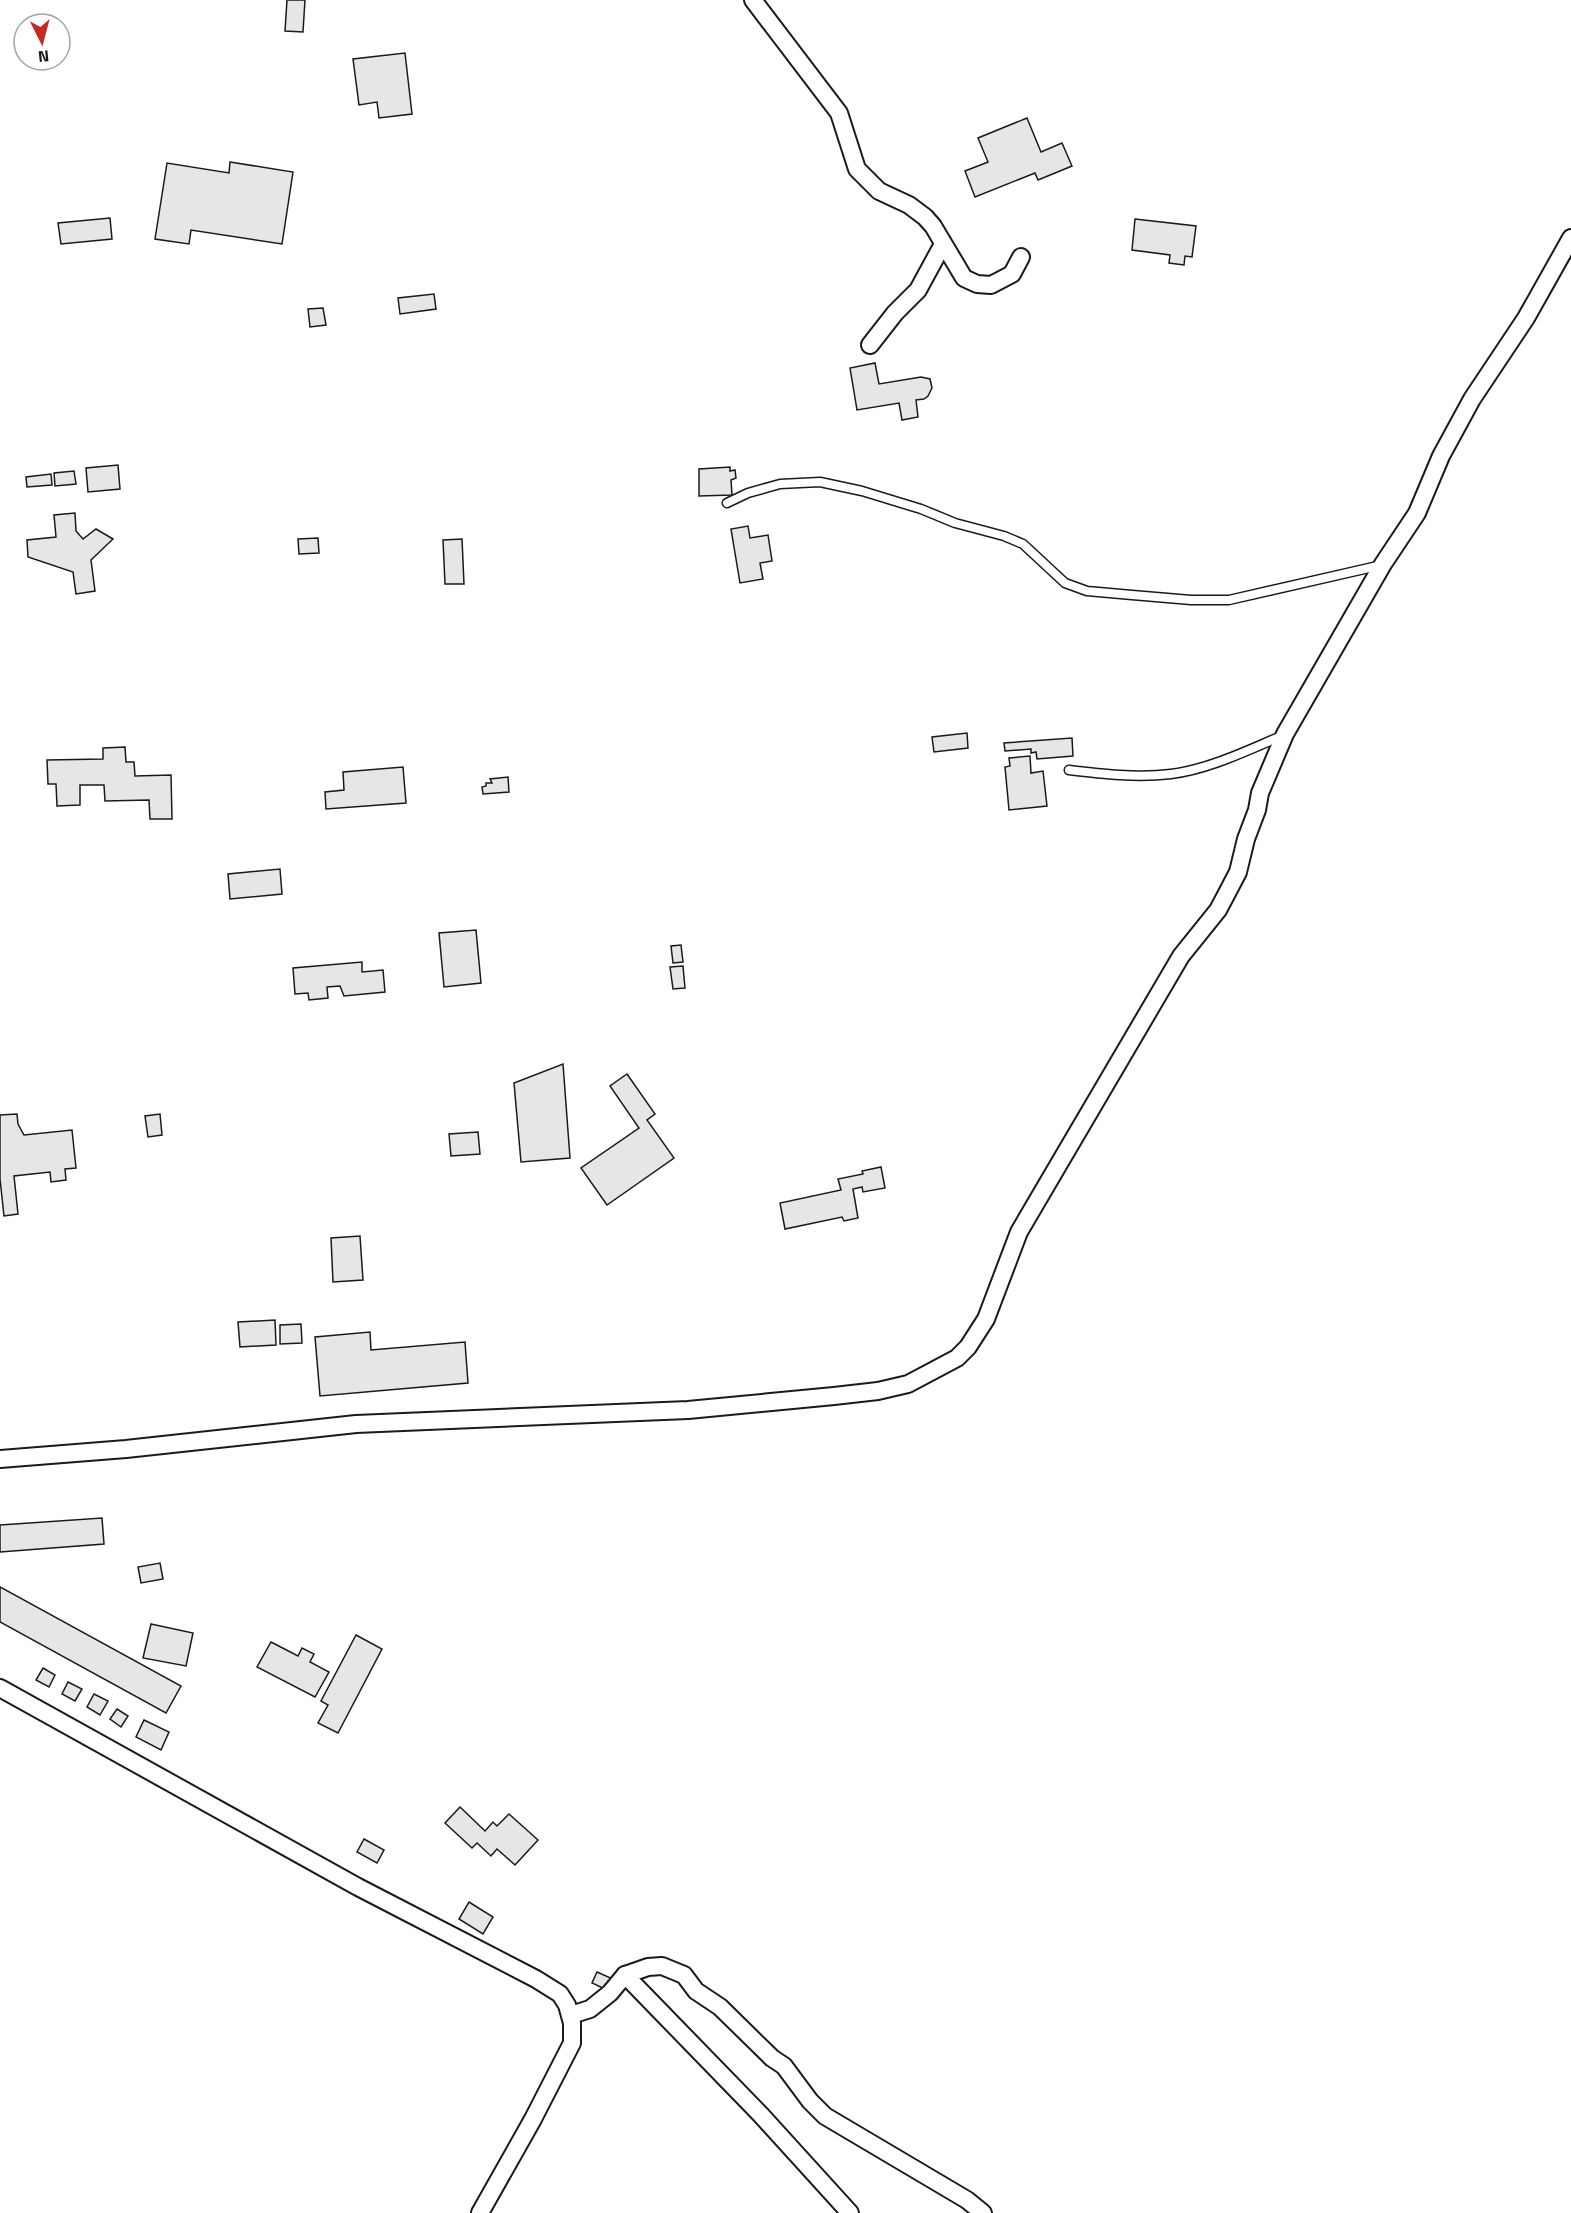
<svg xmlns="http://www.w3.org/2000/svg" width="1571" height="2213" viewBox="0 0 1571 2213" font-family="'Titillium Web',sans-serif">
  <style>
    .building { fill: #e6e6e6; stroke: #1a1a1a; stroke-width: 1.5 }
    .lines { fill: none; stroke-linecap: round; stroke-linejoin: round }
    .service-casing { stroke: #1a1a1a; stroke-width: 11 }
    .minor-casing { stroke: #1a1a1a; stroke-width: 20 }
    .service { stroke: #fff; stroke-width: 8 }
    .minor { stroke: #fff; stroke-width: 16 }
  </style>
  <rect width="100%" height="100%" fill="#fff"/>
  <g class="building">
    <path d="M287,0h18l-2,32 -18,-1z"/>
    <path d="M405,53l7,61 -33,4 -2,-16 -18,3 -6,-46z"/>
    <path d="M1027,118l14,34 21,-9 10,23 -34,14 -3,-7 -60,24 -10,-26 23,-9 -10,-24z"/>
    <path d="M230,162l63,10 -11,72 -91,-14 -2,14 -34,-5 12,-76 62,10z"/>
    <path d="M110,218l2,21 -51,5 -3,-21z"/>
    <path d="M1135,219l61,7 -4,31 -7,-1 -1,9 -15,-2 1,-8 -38,-5z"/>
    <path d="M434,294l2,15 -36,5 -2,-16z"/>
    <path d="M323,308l3,17 -16,2 -2,-18z"/>
    <path d="M875,363l4,21 42,-7 9,2 2,9 -4,8 -4,3 -8,1 2,17 -16,3 -3,-17 -42,7 -7,-42z"/>
    <path d="M118,465l2,24 -32,3 -2,-24z"/>
    <path d="M730,467v4l5,-1 1,8 -5,2 1,15 -33,1v-27z"/>
    <path d="M74,471l2,13 -21,2 -1,-13z"/>
    <path d="M51,474l1,11 -25,2 -1,-10z"/>
    <path d="M75,513l1,18 7,8 13,-10 17,10 -22,21 4,31 -19,3 -3,-22 -45,-15 -1,-17 29,-3 -2,-22z"/>
    <path d="M748,526l2,12 18,-3 4,26 -12,2 3,16 -23,4 -9,-54z"/>
    <path d="M318,538l1,15 -20,1 -1,-15z"/>
    <path d="M462,539l2,45h-19l-2,-44z"/>
    <path d="M967,733l1,15 -34,4 -2,-15z"/>
    <path d="M1072,738l1,18 -36,3 -1,-7 -5,1v-4l-26,2 -1,-8z"/>
    <path d="M125,747l1,15h8l1,14 36,-1 1,44h-22l-1,-19 -44,1 -1,-16h-24v20l-23,1 -1,-22h-8l-1,-24 56,-1v-11z"/>
    <path d="M1030,756l1,17 12,-2 4,35 -38,4 -4,-43 5,-1 -1,-8z"/>
    <path d="M403,767l3,36 -80,6 -1,-17 19,-2 -1,-18z"/>
    <path d="M508,777l1,15 -26,2 -1,-7 4,-1v-3h6l-2,-4z"/>
    <path d="M280,869l2,25 -52,5 -2,-25z"/>
    <path d="M476,930l5,53 -37,4 -5,-54z"/>
    <path d="M681,945l2,17 -10,1 -2,-17z"/>
    <path d="M362,962v10l21,-2 2,22 -41,4 -4,-10 -13,1 1,11 -19,2 -1,-7 -13,1 -2,-26z"/>
    <path d="M683,966l2,22 -12,1 -3,-22z"/>
    <path d="M563,1064l7,94 -49,4 -7,-79z"/>
    <path d="M627,1074l28,40 -8,6 27,38 -67,47 -26,-37 58,-40 -29,-42z"/>
    <path d="M17,1114l1,10 6,11 48,-5 4,38 -11,1 1,11 -15,2 -1,-10 -36,4 4,38 -14,2 -4,-37v-64z"/>
    <path d="M160,1114l2,21 -14,2 -3,-21z"/>
    <path d="M478,1132l2,22 -29,2 -2,-22z"/>
    <path d="M881,1167l4,21 -22,4 -1,-5 -9,2 5,29 -14,3 -2,-4 -57,12 -5,-26 61,-13 -3,-11 25,-5 -1,-3z"/>
    <path d="M360,1236l3,44 -30,2 -2,-44z"/>
    <path d="M275,1320l1,25 -36,2 -2,-25z"/>
    <path d="M301,1324l1,19 -22,1v-19z"/>
    <path d="M370,1332l1,18 94,-8 3,41 -148,13 -5,-59z"/>
    <path d="M102,1518l2,26 -104,8v-27z"/>
    <path d="M160,1563l3,16 -22,4 -3,-16z"/>
    <path d="M0,1587l181,99 -15,27 -166,-91z"/>
    <path d="M151,1624l42,9 -7,33 -43,-8z"/>
    <path d="M356,1635l26,14 -44,84 -20,-10 10,-18 -7,-4z"/>
    <path d="M271,1642l27,14 4,-8 12,6 -4,8 19,10 -14,25 -58,-30z"/>
    <path d="M43,1668l12,7 -6,12 -13,-7z"/>
    <path d="M68,1682l14,7 -7,12 -13,-7z"/>
    <path d="M94,1694l14,7 -8,14 -13,-8z"/>
    <path d="M117,1709l11,7 -7,11 -11,-8z"/>
    <path d="M144,1720l25,12 -8,18 -25,-13z"/>
    <path d="M460,1807l25,24 8,-9 4,4 12,-12 29,26 -23,25 -18,-16 -6,7 -14,-13 -5,5 -27,-25z"/>
    <path d="M364,1839l20,11 -7,13 -20,-11z"/>
    <path d="M469,1902l24,15 -10,17 -24,-15z"/>
    <path d="M597,1972l16,7 -6,11 -15,-7z"/>
  </g>
  <g class="lines">
    <g class="service-casing">
      <g id="service">
        <path d="M727,503l21,-10 32,-9 40,-2 42,9 59,18 34,14 49,13 19,8 42,39 22,8 45,4 59,5h38l153,-35"/>
        <path d="M1069,770c33,4 68,8 102,4 39,-5 77,-24 113,-39"/>
      </g>
    </g>
    <g class="minor-casing">
      <g id="minor">
        <path d="M753,0l86,113 18,56 22,22 30,14 16,12 8,9 31,52 13,6 14,1 21,-11 9,-17"/>
        <path d="M870,345l25,-32 23,-23 25,-46"/>
        <path d="M0,1459l126,-10 230,-25 332,-14 146,-14 44,-5 30,-7 49,-26 11,-11 18,-28 33,-87 162,-276 37,-46 8,-15 12,-23 8,-33 11,-29 3,-17 25,-59 98,-170 34,-51 24,-57 31,-57 54,-81 45,-80"/>
        <path d="M0,1688l358,199 178,92 24,15 7,11 5,18v20l-39,76 -53,94"/>
        <path d="M625,1975l136,140 89,98"/>
        <path d="M571,2015l19,-6 20,-16 15,-18 23,-8 14,-1 22,9 12,16 24,16 52,51 12,8 26,35 15,15 142,84 16,13"/>
      </g>
    </g>
    <use href="#service" class="service"/>
    <use href="#minor" class="minor"/>
  </g>
  <g transform="translate(42 42) rotate(174)"><circle r="28" fill="#ffffff" stroke="#a3a3a3" stroke-width="1.5"/>
  <path d="M0-4.5L10 22L0 15L-10 22Z" fill="#c62828"/>
  <text y="-9" font-size="16" font-weight="bold" text-anchor="middle" fill="#1a1a1a">N</text>
  </g>
</svg>
